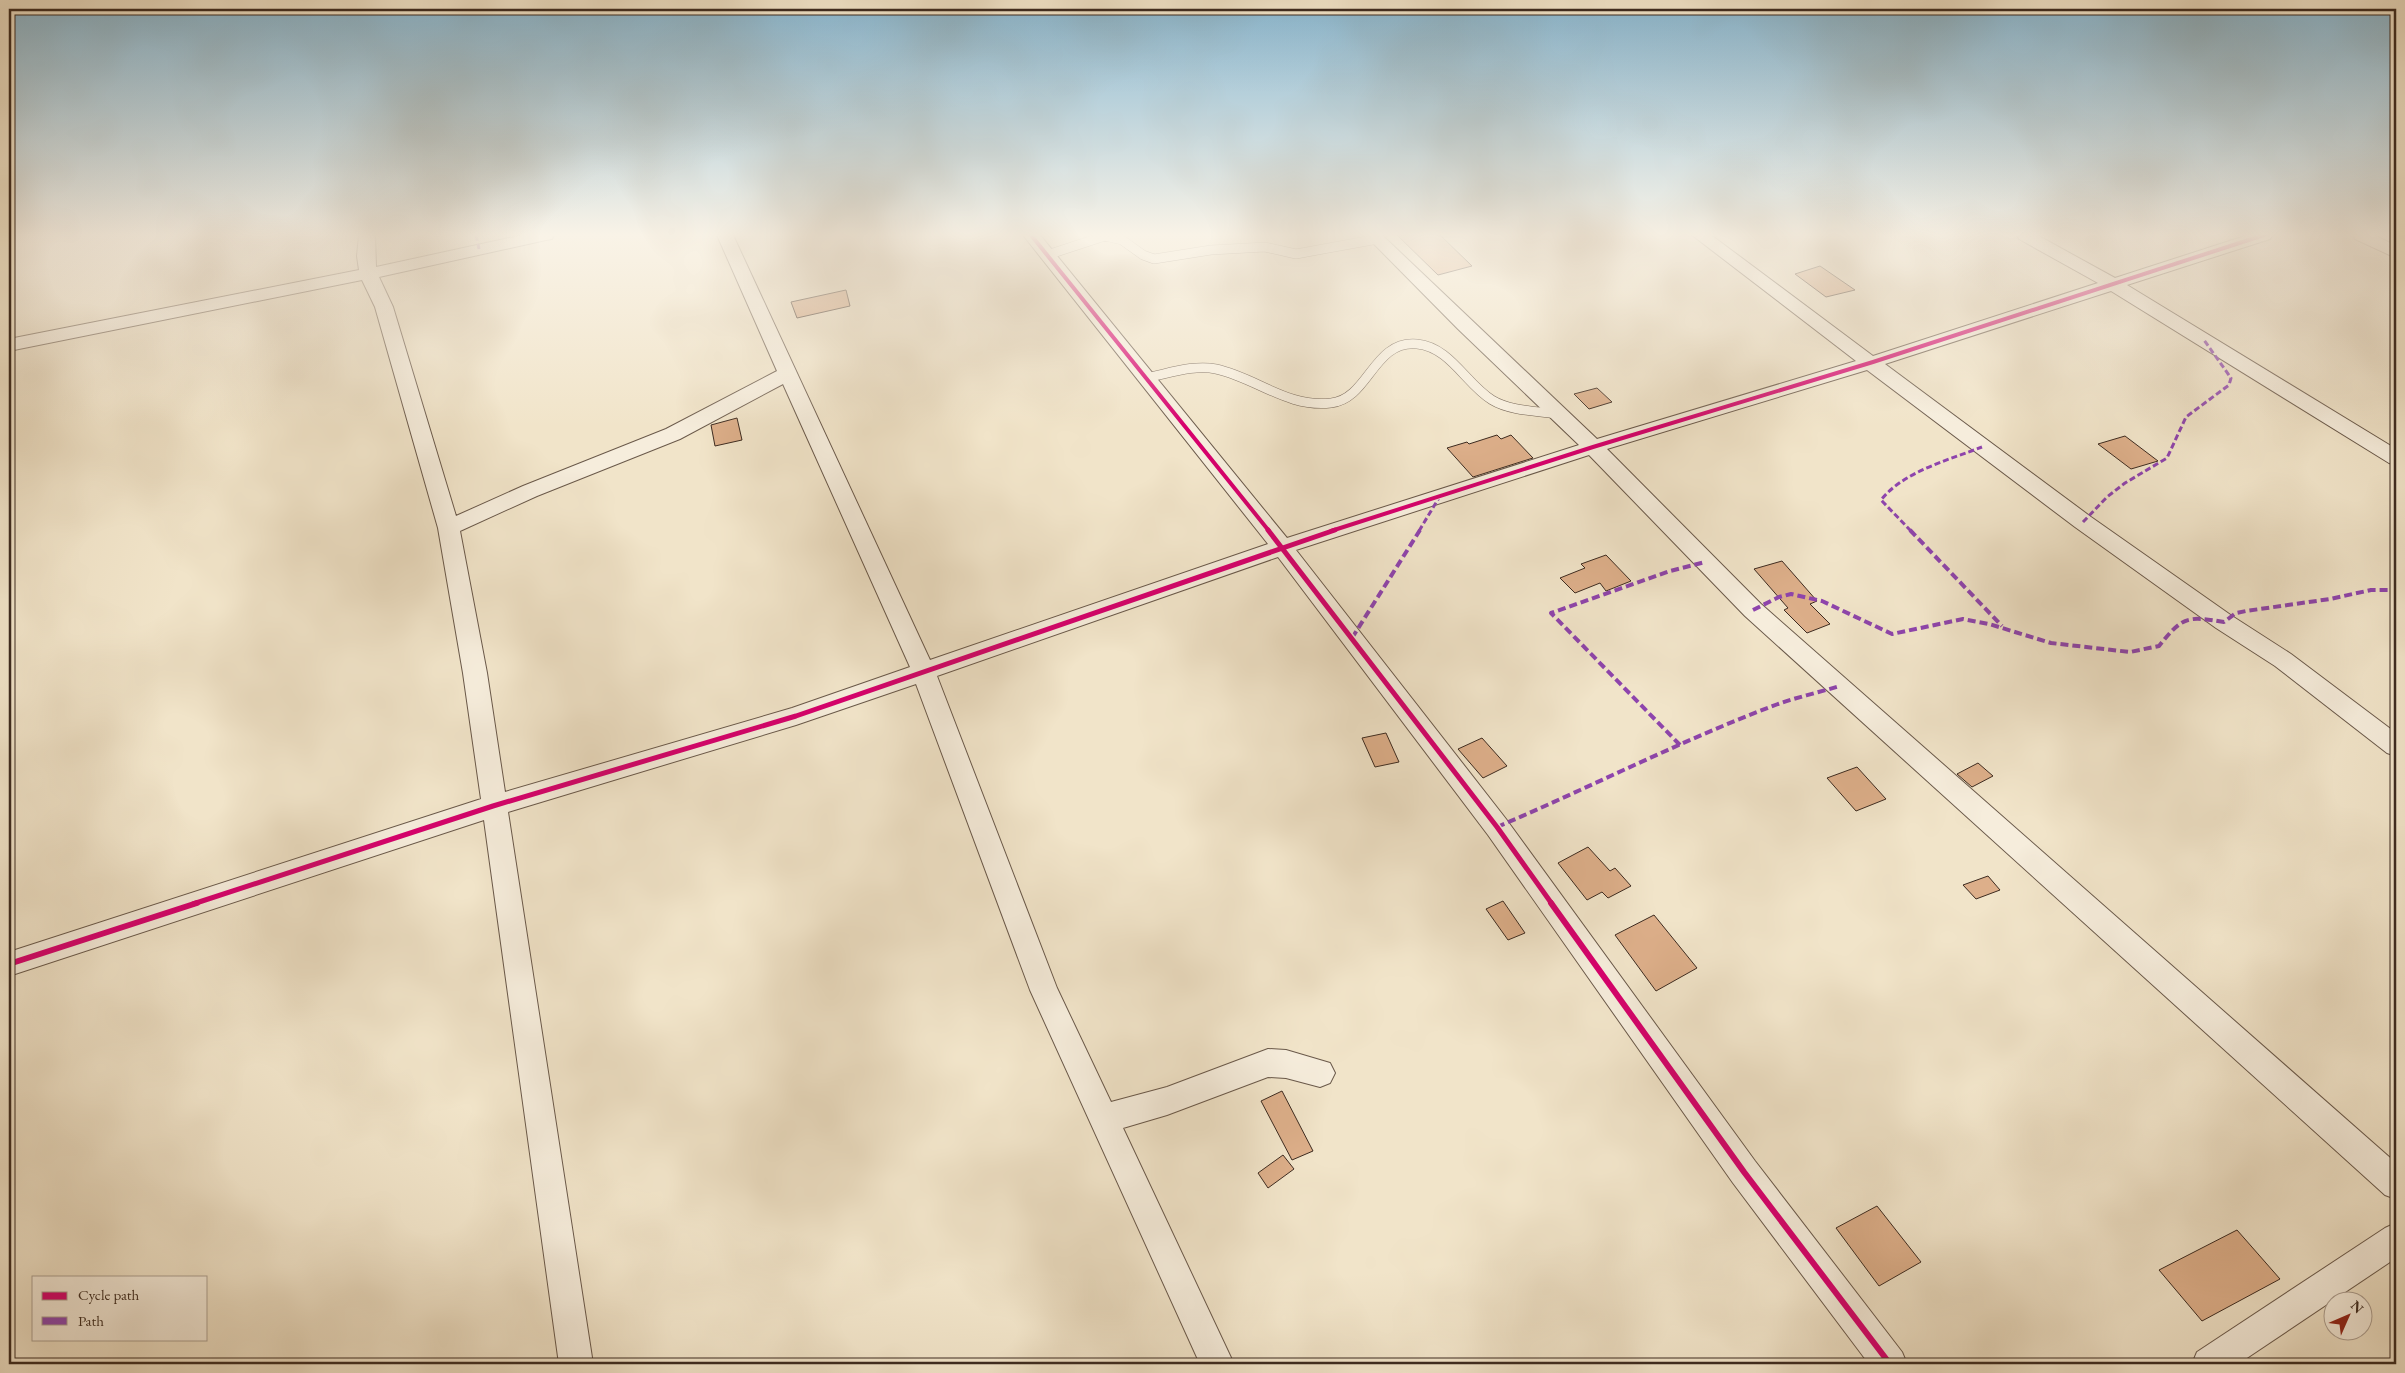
<svg xmlns="http://www.w3.org/2000/svg" width="2405" height="1373" viewBox="0 0 2405 1373" font-family="'EB Garamond',serif">
  <style>
    .building { fill: #ddaf8a; stroke: #3d2b20 }
    .lines { fill: none; stroke-linecap: round; stroke-linejoin: round }
    .service-casing { stroke: #6a594a; stroke-width: 10 }
    .minor-casing { stroke: #6a594a; stroke-width: 2 }
    .service { stroke: #f6eddc; stroke-width: 9 }
    .minor { fill: #f6eddc; fill-rule: evenodd }
    .quiet-far1 { stroke: #8e44ad; stroke-width: 3; stroke-dasharray: 6 3; stroke-linecap: butt }
    .quiet { stroke: #8e44ad; stroke-width: 4; stroke-dasharray: 8 4; stroke-linecap: butt }
    .cycleway-far2-casing { stroke: #f6eddc; stroke-width: 6 }
    .cycleway-far1-casing { stroke: #f6eddc; stroke-width: 8 }
    .cycleway-casing { stroke: #f6eddc; stroke-width: 9 }
    .cycleway-far2 { stroke: #d6006c; stroke-width: 4 }
    .cycleway-far1 { stroke: #d6006c; stroke-width: 5 }
    .cycleway { stroke: #d6006c; stroke-width: 6 }
  </style>
  <rect width="100%" height="100%" fill="#f1e4c9"/>
  <filter id="stains"><feTurbulence type="fractalNoise" baseFrequency=".004" numOctaves="4"/><feColorMatrix values="0 0 0 0 .2 0 0 0 0 .09 0 0 0 0 .02 0 0 0 .5 -.17"/></filter>
  <radialGradient id="worn" r=".72"><stop offset=".6" stop-color="#630" stop-opacity="0"/><stop offset="1" stop-color="#630" stop-opacity=".3"/></radialGradient>
  <g class="building">
    <path d="M1397,235h43l32,31 -34,9z"/>
    <path d="M1820,266l35,24 -29,7 -31,-23z"/>
    <path d="M846,290l4,16 -53,12 -6,-16z"/>
    <path d="M1597,388l15,14 -23,7 -15,-15z"/>
    <path d="M737,418l5,22 -27,6 -4,-21z"/>
    <path d="M1497,435l4,4 10,-4 22,23 -60,19 -26,-29 20,-6 2,2z"/>
    <path d="M2125,436l33,25 -27,8 -33,-25z"/>
    <path d="M1606,555l25,26 -25,10 -6,-8 -25,10 -15,-15 25,-10 -4,-4z"/>
    <path d="M1782,561l35,40 -7,3 20,20 -23,9 -23,-23 4,-2 -34,-39z"/>
    <path d="M1386,733l13,29 -24,5 -13,-29z"/>
    <path d="M1482,738l25,28 -24,12 -25,-29z"/>
    <path d="M1978,763l15,13 -21,11 -15,-13z"/>
    <path d="M1857,767l29,32 -30,12 -29,-33z"/>
    <path d="M1588,847l22,24 5,-3 16,18 -23,12 -6,-6 -15,8 -29,-37z"/>
    <path d="M1988,876l12,14 -24,9 -13,-14z"/>
    <path d="M1503,901l22,32 -17,7 -22,-31z"/>
    <path d="M1654,915l43,53 -41,23 -41,-56z"/>
    <path d="M1282,1091l31,60 -21,9 -31,-59z"/>
    <path d="M1283,1155l11,14 -26,19 -10,-15z"/>
    <path d="M1877,1206l44,56 -42,24 -43,-58z"/>
    <path d="M2237,1230l43,49 -78,42 -43,-51z"/>
  </g>
  <g class="lines">
    <g class="service-casing">
      <g id="service">
        <path d="M1047,255l58,-19 17,4 21,15 11,4 57,-9 54,-3 31,7 82,-15"/>
        <path d="M1145,378c22,-4 49,-14 71,-9 41,9 71,39 115,34 38,-4 42,-63 86,-59 33,3 49,40 75,56 18,11 45,11 66,14"/>
      </g>
    </g>
    <g class="minor-casing">
      <g id="minor">
        <path d="M359,235h16l1,32 147,-32h31l-2,4 -6,1 -167,37 14,30 63,209 67,-30 143,-57 111,-58 -60,-136h16l197,425 338,-116 -245,-309h17l247,303 292,-93 -121,-116 -93,-94h17l215,204 259,-78 -164,-126h19l162,121 225,-73 -79,-44 -2,-4h20l78,43 133,-43h24l-2,4 -143,46 269,164v16l-7,-2 -278,-172 -226,73 206,153 141,99 59,38 105,79v23l-9,-3 -112,-87 -59,-38 -141,-101 -208,-157 -260,79 154,155 635,559v36l-11,-4 -640,-579 -156,-161 -293,95 210,269 249,342 147,191 5,12h-38l-136,-181 -245,-348 -210,-278 -341,119 120,312 54,114 56,-15 101,-38 18,1 44,13 5,10 -5,10 -10,4 -34,-9 -18,-1 -101,38 -44,13 111,236h-34l-170,-374 -114,-306 -120,41 -288,87 85,552h-34l-75,-544 -475,156v-24l472,-153 -18,-126 -25,-145 -63,-221 -13,-27 -353,71v-12l350,-69 -2,-14zM783,384l127,283 -118,41 -287,84 -18,-119 -27,-142 77,-35 143,-57z"/>
        <path d="M2353,235h21l22,11v12l-41,-19z"/>
        <path d="M2396,1223v35l-158,106h-46l5,-12 188,-124z"/>
      </g>
    </g>
    <use href="#service" class="service"/>
    <use href="#minor" class="minor"/>
    <g class="quiet-far1">
      <path d="M476,235l3,14"/>
      <path d="M2083,522l24,-25 18,-14 42,-25 19,-41 43,-32 2,-7 -27,-38"/>
      <path d="M1419,531l21,-35"/>
      <path d="M1911,531l-30,-31c23,-29 68,-40 101,-53"/>
    </g>
    <g class="quiet">
      <path d="M1910,530l92,96"/>
      <path d="M1753,610l26,-13 12,-3 31,7 70,33 71,-15 26,5 62,19 79,9 29,-6c24,-30 28,-30 65,-24l12,-9 10,-2 84,-12 41,-9h25"/>
      <path d="M1352,638l68,-108"/>
      <path d="M1680,745l-129,-132 119,-42 35,-9"/>
      <path d="M1497,827c94,-40 185,-87 281,-123 20,-7 42,-12 62,-18"/>
    </g>
    <g class="cycleway-far2-casing">
      <g id="cycleway-far2">
        <path d="M1031,235l238,296"/>
        <path d="M1331,531l262,-84 280,-85 391,-127"/>
      </g>
    </g>
    <g class="cycleway-far1-casing">
      <g id="cycleway-far1">
        <path d="M1268,530l229,297 55,77"/>
        <path d="M193,904l300,-98 303,-90 539,-186"/>
      </g>
    </g>
    <g class="cycleway-casing">
      <g id="cycleway">
        <path d="M1551,903l193,269 146,192"/>
        <path d="M9,964l188,-61"/>
      </g>
    </g>
    <use href="#cycleway-far2" class="cycleway-far2"/>
    <use href="#cycleway-far1" class="cycleway-far1"/>
    <use href="#cycleway" class="cycleway"/>
  </g>
  <linearGradient id="sky" x2="0" y2="1"><stop stop-color="#89b8d2"/><stop offset="0.55" stop-color="#f9f3e7"/><stop offset="1" stop-color="#f9f3e7" stop-opacity="0"/></linearGradient>
  <rect width="2405" height="427" fill="url(#sky)"/>
  <rect width="2405" height="1373" fill="none" stroke="#f1e4c9" stroke-width="30"/>
  <rect x="10" y="10" width="2385" height="1353" fill="none" stroke="#3d2b20" stroke-width="2.5"/>
  <rect x="15" y="15" width="2375" height="1343" fill="none" stroke="#3d2b20"/>
  <rect x="32" y="1276" width="175" height="65" fill="#f6eddc" stroke="#ac9f91"/>
  <rect x="42" y="1292" width="25" height="8" fill="#d6006c" stroke="#ac9f91"/>
  <text x="78" y="1300" font-size="15" fill="#3d2b20">Cycle path</text>
  <rect x="42" y="1317" width="25" height="8" fill="#8e44ad" stroke="#ac9f91"/>
  <text x="78" y="1326" font-size="15" fill="#3d2b20">Path</text>
  <g transform="translate(2348 1316) rotate(45)"><circle r="24" fill="#f6eddc" stroke="#ac9f91"/>
  <path d="M0-4L9 19L0 12L-9 19Z" fill="#8f2418"/>
  <text y="-8" font-size="14" font-weight="bold" text-anchor="middle" fill="#3d2b20">N</text>
  </g>
  <rect width="100%" height="100%" filter="url(#stains)"/>
  <rect width="100%" height="100%" fill="url(#worn)"/>
</svg>
